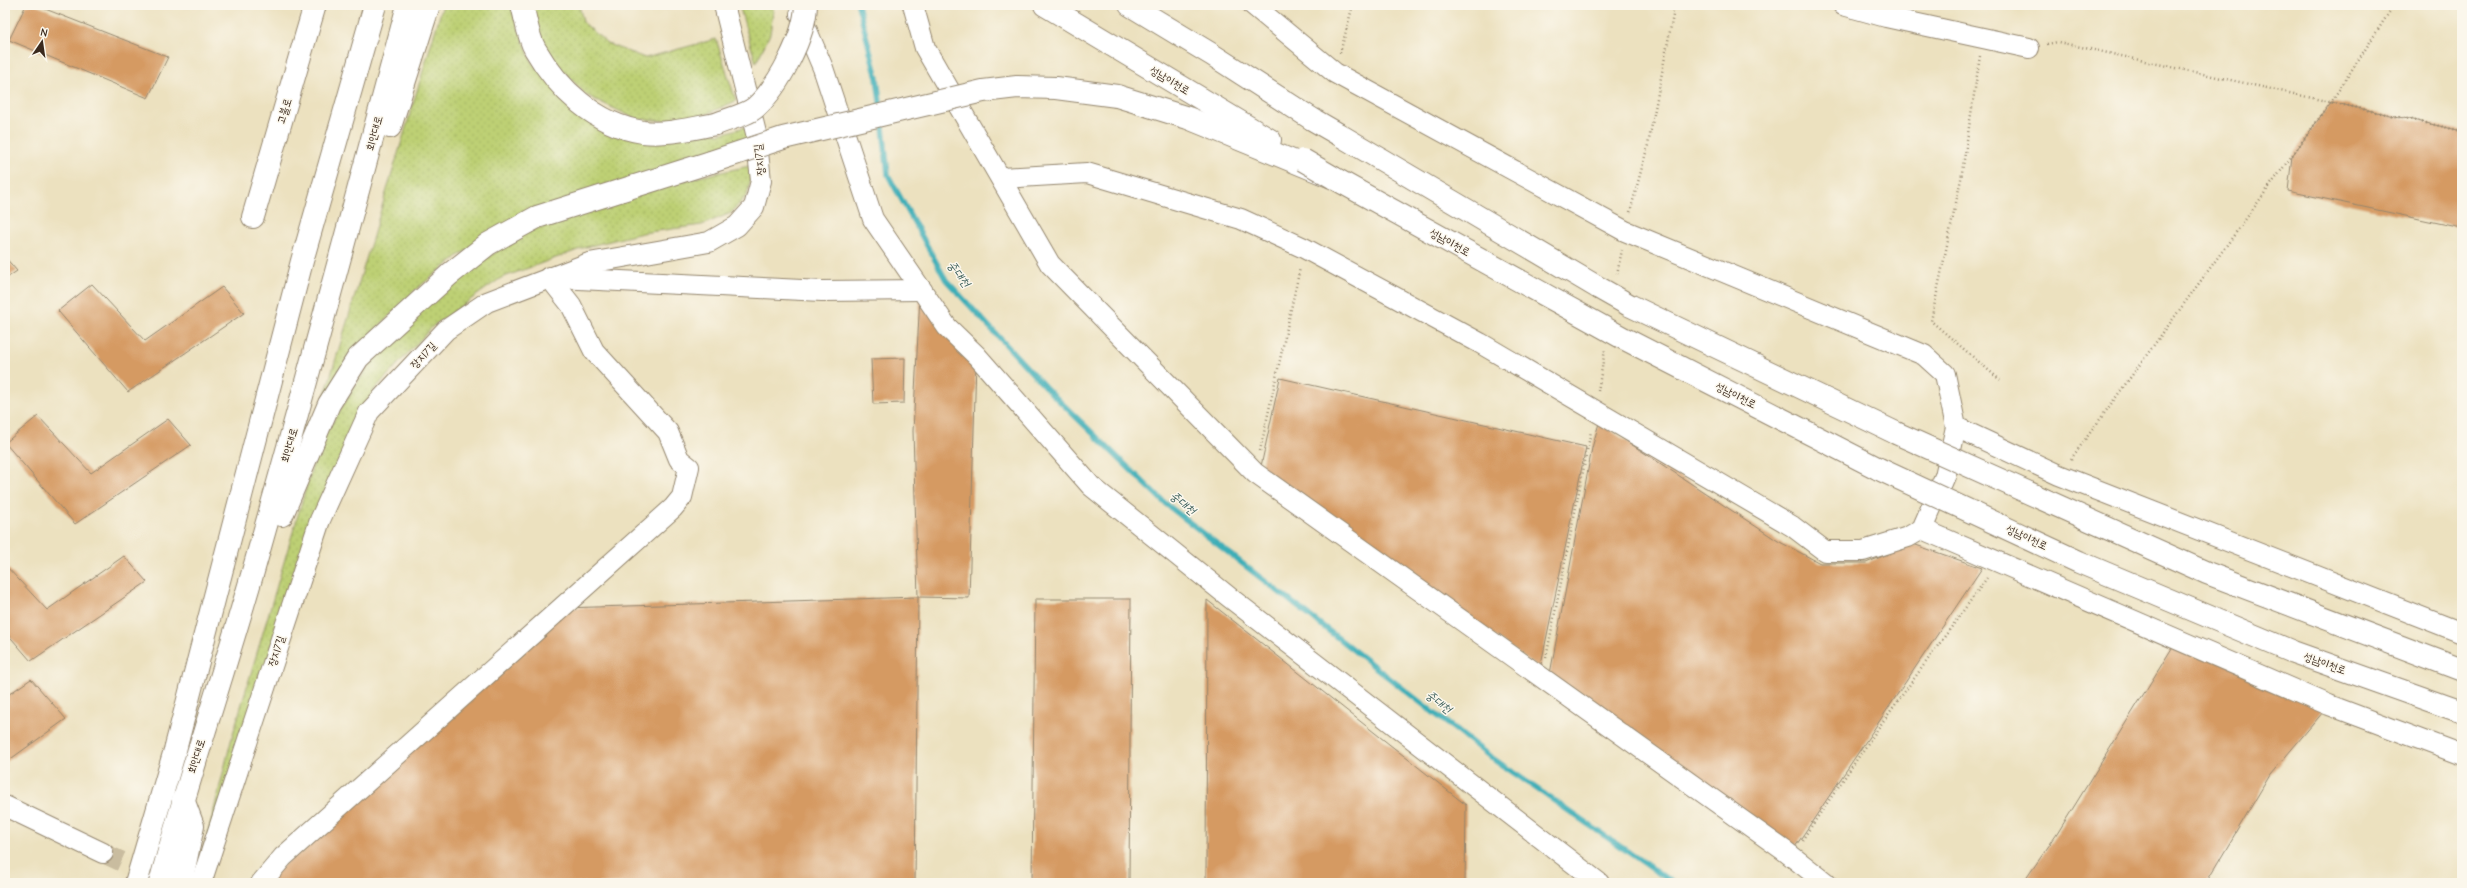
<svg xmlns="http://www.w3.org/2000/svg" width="2467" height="888" viewBox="0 0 2467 888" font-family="'Comic Neue','Poor Story',sans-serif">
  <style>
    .grass { fill: url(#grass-dots); stroke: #7c7d49 }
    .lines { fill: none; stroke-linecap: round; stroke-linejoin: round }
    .stream { stroke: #3daeb7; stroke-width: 5.5 }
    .building { fill: #d59a62 }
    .minor-tunnel { stroke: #c9bc9f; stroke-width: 20; stroke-dasharray: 20 10; stroke-linecap: butt }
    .minor-casing { stroke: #94866e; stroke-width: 22 }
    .tertiary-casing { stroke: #94866e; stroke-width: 24 }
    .trunk-casing { stroke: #94866e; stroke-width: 24 }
    .path { stroke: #94866e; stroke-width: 2.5; stroke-dasharray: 1 3; stroke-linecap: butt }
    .minor { stroke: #fff; stroke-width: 20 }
    .tertiary { stroke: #fff; stroke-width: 22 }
    .trunk { stroke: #fff; stroke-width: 22 }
    .trunk-bridge-casing { stroke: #94866e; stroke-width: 24; stroke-linecap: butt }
    .trunk-bridge { stroke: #fff; stroke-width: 22 }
    .labels { text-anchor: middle; stroke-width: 3; stroke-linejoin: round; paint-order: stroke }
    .street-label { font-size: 11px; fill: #3b2a1e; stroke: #fbf7ec }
    .water-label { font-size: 12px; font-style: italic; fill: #3c5f5b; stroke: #fbf7ec }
  </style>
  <defs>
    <pattern id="grass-dots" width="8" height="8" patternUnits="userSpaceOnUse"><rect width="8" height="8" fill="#bdd074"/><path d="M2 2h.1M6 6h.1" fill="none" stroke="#a3b364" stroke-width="1.8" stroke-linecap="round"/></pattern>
  </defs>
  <rect width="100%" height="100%" fill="#fbf7ec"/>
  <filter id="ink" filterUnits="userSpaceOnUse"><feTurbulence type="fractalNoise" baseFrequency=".025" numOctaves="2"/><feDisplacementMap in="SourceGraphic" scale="8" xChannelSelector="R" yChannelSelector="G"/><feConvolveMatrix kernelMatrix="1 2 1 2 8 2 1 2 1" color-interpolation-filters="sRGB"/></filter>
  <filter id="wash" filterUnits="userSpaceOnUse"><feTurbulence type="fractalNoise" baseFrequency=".012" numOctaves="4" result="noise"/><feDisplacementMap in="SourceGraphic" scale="16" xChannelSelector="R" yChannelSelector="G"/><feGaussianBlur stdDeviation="0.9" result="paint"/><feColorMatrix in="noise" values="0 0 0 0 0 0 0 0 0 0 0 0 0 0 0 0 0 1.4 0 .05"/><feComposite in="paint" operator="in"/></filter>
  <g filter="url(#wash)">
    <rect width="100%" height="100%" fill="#ece1bf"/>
    <g class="grass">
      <path d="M443,5h67l22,58 54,53 134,18 29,-8 1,15 -288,112 -46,36 -48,48 -44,61z"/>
      <path d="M528,5h51l4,17 25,22 37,14 71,-19 20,62 -32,14 -35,6 -33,-2 -50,-24 -27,-29 -26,-40z"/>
      <path d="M739,5h35l-4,29 -14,29z"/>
      <path d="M754,165l-7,30 -16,18 -29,12 -60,8 -56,14 -85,31 -68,48 -59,64 -21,37 -154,443 33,-133 82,-276 13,-30 38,-60 43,-51 68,-55 49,-32 60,-22 91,-29z"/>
    </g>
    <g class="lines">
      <g class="stream">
        <path d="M858,5l19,73 4,32"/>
        <path d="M882,118l6,57 58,105 101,109 119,115 322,251 185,128"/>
      </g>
    </g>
    <g id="blocks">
      <g class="building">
        <path d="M26,5h9l133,52 -20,41 -139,-58z"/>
        <path d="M2331,102l131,29v97l-174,-37 4,-35z"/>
        <path d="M5,257l12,14 -12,8z"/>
        <path d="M92,284l53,57 77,-54 22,26 -116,79 -70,-81z"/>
        <path d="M920,295l56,66 -7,237 -51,-1 -5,-166z"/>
        <path d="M905,358l-1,45 -31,1 -2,-45z"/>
        <path d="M1280,378l306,69 -46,222 -280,-198z"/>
        <path d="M38,416l53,57 77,-54 23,26 -116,79 -70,-81z"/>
        <path d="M1599,423l179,118 42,22h46l47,-19 69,24 -191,285 -241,-179 42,-226z"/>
        <path d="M124,556l23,26 -116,79 -26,-30v-66l42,45z"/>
        <path d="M918,597l-3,286h-651l299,-275z"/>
        <path d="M1035,599h96l-2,284h-97z"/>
        <path d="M1207,600l259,205 -1,78h-259z"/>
        <path d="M2177,640l152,65 -59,70 -64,108h-183l34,-49z"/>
        <path d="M31,679l35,40 -61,44v-66z"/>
      </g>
    </g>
  </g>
  <g filter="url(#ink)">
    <use href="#blocks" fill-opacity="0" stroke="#94866e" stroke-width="1"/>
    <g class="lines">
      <path class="minor-tunnel" d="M103,853l65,30"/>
      <g class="minor-casing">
        <g id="minor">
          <path d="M913,5l12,43 125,216 205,209 530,378 41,32"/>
          <path d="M1843,5l43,12 143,31"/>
          <path d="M800,14l23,54 50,151 74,108 30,29 114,130 138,111 370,286"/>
          <path d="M1001,178l86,-5 154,46 63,29 176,95 312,183 33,25h38l45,-14 14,-8 23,-53 11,-49 -11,-53 -21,-19 -299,-124 -290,-158 -82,-68"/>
          <path d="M559,278l263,13 100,-1"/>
          <path d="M1956,427l103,48 403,158"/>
          <path d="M1922,529l407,176 133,50"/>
          <path d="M5,806l98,47"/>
          <path d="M201,883l119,-363 49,-108 77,-82 41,-28 102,-39 120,-21 28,-16 17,-19 7,-26 -5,-48 -32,-128"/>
          <path d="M261,883l22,-26 390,-349 9,-11 7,-30 -10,-8 -11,-27 -74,-81 -23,-46 -22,-28"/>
        </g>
      </g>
      <g class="tertiary-casing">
        <path id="tertiary" d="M253,217l62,-212"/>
      </g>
      <g class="trunk-casing">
        <g id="trunk">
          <path d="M522,5c4,14 6,32 13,44 23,40 61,76 108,83 24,3 50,-4 73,-8"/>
          <path d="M1045,5l225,135"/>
          <path d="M1130,5l81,49 101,65"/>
          <path d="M1117,96l71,22 146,60 289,160 256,131"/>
          <path d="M390,127l39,-122"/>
          <path d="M1338,134l261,154"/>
          <path d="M1629,305l267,128"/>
          <path d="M282,515l47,-111 29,-46 92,-84 38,-30 49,-27 174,-55"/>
          <path d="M136,883l39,-133 127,-489 73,-256"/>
          <path d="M160,883c28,-103 62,-205 92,-308 54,-189 105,-380 156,-570"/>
          <path d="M181,883l12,-57 -10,-27"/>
        </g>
      </g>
      <g class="path">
        <path d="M2047,44l11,-2 404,89"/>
        <path d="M1340,53l13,-48"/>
        <path d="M1980,56l-19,123 -30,142 69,59"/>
        <path d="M1630,212l18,-67 27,-140"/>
        <path d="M1617,274l5,-24"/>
        <path d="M1598,391l7,-41"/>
        <path d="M1260,451l40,-183"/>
        <path d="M2071,459l260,-357 63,-97"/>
        <path d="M1546,658l45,-227"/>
        <path d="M1802,840l77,-113 108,-149"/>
      </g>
      <use href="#minor" class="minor"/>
      <use href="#tertiary" class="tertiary"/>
      <use href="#trunk" class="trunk"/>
      <g class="trunk-bridge-casing">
        <g id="trunk-bridge">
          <path d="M1312,119l26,15"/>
          <path d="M716,124c12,-5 31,-9 40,-17 23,-21 49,-71 50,-102"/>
          <path d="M1303,160l31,18"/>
          <path d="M711,162l72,-24 200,-47 34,-4 39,1 61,8"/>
          <path d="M1599,288l30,17"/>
          <path d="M1896,433l311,140 255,97"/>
          <path d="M1879,469l200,93 214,90 169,60"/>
        </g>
      </g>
      <use href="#trunk-bridge" class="trunk-bridge"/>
    </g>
  </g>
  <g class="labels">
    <g class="street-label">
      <text transform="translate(1170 80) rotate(31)" y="4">성남이천로</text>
      <text transform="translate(284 111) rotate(-73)" y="4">고불로</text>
      <text transform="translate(374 133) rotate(-75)" y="4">회안대로</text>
      <text transform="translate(759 160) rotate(-96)" y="4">장지7길</text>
      <text transform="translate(1450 242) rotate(29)" y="4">성남이천로</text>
      <text transform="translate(423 355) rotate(-47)" y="4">장지7길</text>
      <text transform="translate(1736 395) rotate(27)" y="4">성남이천로</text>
      <text transform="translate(289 445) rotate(-74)" y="4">회안대로</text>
      <text transform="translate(2027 537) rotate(25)" y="4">성남이천로</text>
      <text transform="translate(276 651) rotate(-72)" y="4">장지7길</text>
      <text transform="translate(2325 663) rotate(20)" y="4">성남이천로</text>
      <text transform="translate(196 756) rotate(-73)" y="4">회안대로</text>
    </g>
    <g class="water-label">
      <text transform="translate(959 274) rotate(53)" y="4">중대천</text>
      <text transform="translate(1183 503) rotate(39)" y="4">중대천</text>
      <text transform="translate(1439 702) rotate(38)" y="4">중대천</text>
    </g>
  </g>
  <rect width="2467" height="888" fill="none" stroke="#fbf7ec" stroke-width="20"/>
  <g transform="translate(42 42) rotate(13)" stroke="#fbf7ec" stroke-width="3" paint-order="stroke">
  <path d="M0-3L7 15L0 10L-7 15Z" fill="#3b2a1e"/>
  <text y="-6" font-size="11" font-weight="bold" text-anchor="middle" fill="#3b2a1e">N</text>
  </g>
</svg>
